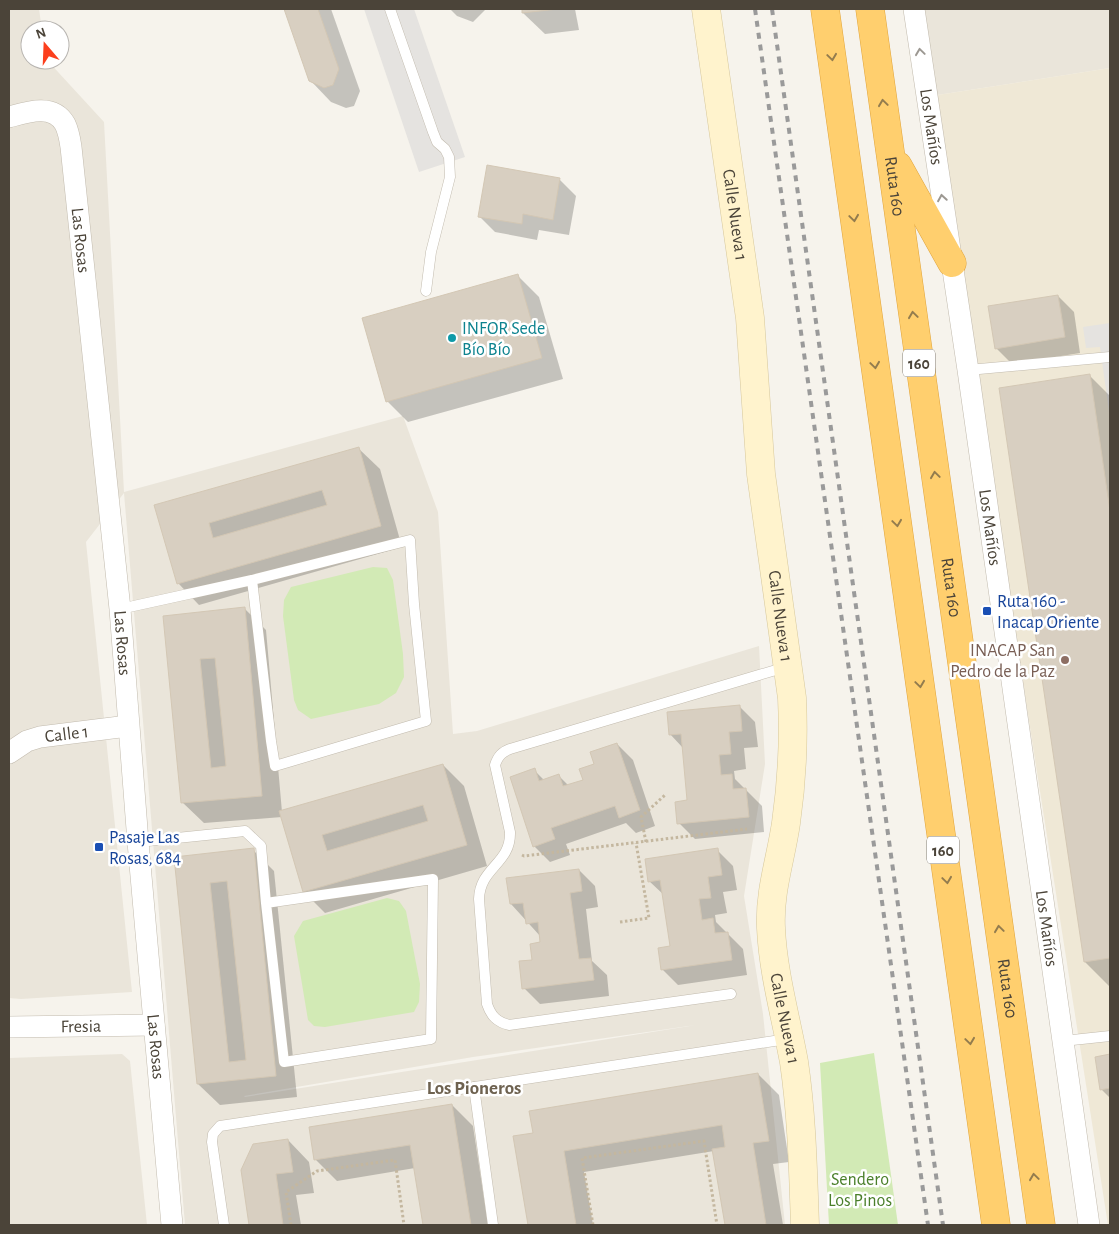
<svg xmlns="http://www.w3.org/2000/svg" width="1119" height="1234" viewBox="0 0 1119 1234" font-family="'Alegreya Sans',sans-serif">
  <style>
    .residential { fill: #eae5da; fill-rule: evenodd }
    .education { fill: #efe8d6 }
    .green { fill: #d2eab5 }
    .parking { fill: #e5e3e0 }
    .shadow { fill: #0003 }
    .building { fill: #d8cfc1; stroke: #d3c7b4; fill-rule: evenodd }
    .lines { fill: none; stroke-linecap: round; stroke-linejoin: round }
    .lane-casing { stroke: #c2bbae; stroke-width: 11 }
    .street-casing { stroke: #c2bbae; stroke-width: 22 }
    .secondary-casing { stroke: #d6c79b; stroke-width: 29 }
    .highway-casing { stroke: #e0a43c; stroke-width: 29 }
    .path { stroke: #c4b79f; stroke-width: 3; stroke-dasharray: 2.5 2.5; stroke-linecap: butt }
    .lane { stroke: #fff; stroke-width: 10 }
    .street { stroke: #fff; stroke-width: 21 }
    .secondary { stroke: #fff3cd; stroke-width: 28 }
    .highway { stroke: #ffcf6e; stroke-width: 28 }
    .rail { stroke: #9a9a9a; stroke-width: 4; stroke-dasharray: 6 6; stroke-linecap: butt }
    .oneway { stroke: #9c9892 }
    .oneway2 { stroke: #937c4e }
    .culture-dot { fill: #0f9aa8; stroke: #fff; stroke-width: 2 }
    .transit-dot { fill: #1a4fb4; stroke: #fff; stroke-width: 2 }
    .education-dot { fill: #8d6e63; stroke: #fff; stroke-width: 2 }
    .labels { text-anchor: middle; stroke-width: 5; stroke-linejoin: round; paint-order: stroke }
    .shield { fill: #fff; stroke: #817c74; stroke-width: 1 }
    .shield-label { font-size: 16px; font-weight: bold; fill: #4b4439 }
    .street-label { font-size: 18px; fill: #4b4439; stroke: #fff }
    .culture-label { font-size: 18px; fill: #0d838f; stroke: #fff; text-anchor: start }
    .transit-label { font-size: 18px; fill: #164399; stroke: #fff; text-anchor: start }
    .education-label { font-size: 18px; fill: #785e54; stroke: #fff; text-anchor: end }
    .park-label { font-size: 18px; fill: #4a7f2a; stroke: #fff }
    .neighbourhood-label { font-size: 19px; font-weight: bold; fill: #6e6250; stroke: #fff }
  </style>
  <rect width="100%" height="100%" fill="#f6f3ec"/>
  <g class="residential">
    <path d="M9,9h30l3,21h-12v30h17l57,62 20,370 279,-76 35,96 15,222 24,-3 282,-85 6,118 -21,132 19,118 22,211h-600l-61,-732 -38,49 46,450 -111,7 -12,-1zM696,1025l-451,72 -1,-1 229,-39z"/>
    <path d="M918,9h192v59l-179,28z"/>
    <path d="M122,1054l8,7 17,164h-138v-167z"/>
  </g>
  <path class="education" d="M1110,68v1157h-2l-177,-1129z"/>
  <g class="green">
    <path d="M373,567l14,1 6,12 10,74 1,23 -8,16 -17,11 -68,15 -13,-9 -4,-10 -11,-84 1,-16 7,-13z"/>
    <path d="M387,898l12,3 7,10 14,73 -1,18 -5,10 -89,15 -11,-1 -6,-6 -14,-84 9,-15z"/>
    <path d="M874,1053l24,172h-69l-9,-162z"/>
  </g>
  <g class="parking">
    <path d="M364,9h50l51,148 -46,15z"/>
    <path d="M1110,323v96l-10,-72 -14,1 -3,-21z"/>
  </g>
  <g class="shadow">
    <path d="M285,9h46l29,82 -6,15 -8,2 -15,-6 -21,-22z"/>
    <path d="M450,9h36l-13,13 -16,-6z"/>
    <path d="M523,9h52l4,21 -34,4 -22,-21z"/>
    <path d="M560,180l16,16 -7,39 -30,-5 -2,10 -42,-8 -16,-16z"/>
    <path d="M518,276l21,21 24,82 -155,43 -21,-21z"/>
    <path d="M1058,296l16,16 6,41 -68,11 -16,-16z"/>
    <path d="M1090,376l20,20v591l-25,-25z"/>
    <path d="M358,448l22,21 22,78 -203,58 -21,-22 -22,-77z"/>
    <path d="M245,609l21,21 16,182 161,-47 21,21 23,80 -162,47 -21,-21 -22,-75 -78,6 -22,-21 -18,-184z"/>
    <path d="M739,706l16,16 3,25 -14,1 2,21 -12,2 1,8 27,27 2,26 -69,7 -16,-16 10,-22 -6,-53 -13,-14z"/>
    <path d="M617,744l16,16 22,66 -19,7 -10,-10 -60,21 4,11 -20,7 -16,-16v-76l11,11 14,-5 10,10 15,-6 12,-15z"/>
    <path d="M253,850l21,21 23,226 -77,8 -22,-21 -22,-226z"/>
    <path d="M717,850l16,16 4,24 -14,2 4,21 -12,2 1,7 27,27 4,26 -69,10 -16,-16 9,-22 -7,-52 -15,-14z"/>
    <path d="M579,870l16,16 3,21 -12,2 6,52 15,14 2,21 -69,8 -16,-16 9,-27 9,-18 -1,-6 -30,-33z"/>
    <path d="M1110,1056v42l-9,-9 -5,-31z"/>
    <path d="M758,1074l21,21 10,67 -16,2 10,61h-57l-12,-74 -130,21 9,53h-64l-14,-88 20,-3z"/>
    <path d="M452,1105l21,21 15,99h-64l-9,-57 -78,13 -21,-21 -5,-32z"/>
    <path d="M288,1140l21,22 5,31 -18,2 5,30h-51l-8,-55z"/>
  </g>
  <g class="building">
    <path d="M284,9h34l21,60 -6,16 -9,3 -15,-7z"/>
    <path d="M522,9h36l-36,4z"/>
    <path d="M487,165l73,13 -7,42 -30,-6 -1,10 -44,-7z"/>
    <path d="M518,274l24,84 -156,44 -24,-84z"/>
    <path d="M1058,295l7,42 -70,12 -7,-43z"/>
    <path d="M1090,374l20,137v447l-26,4 -85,-574z"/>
    <path d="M359,447l22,79 -204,58 -23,-79zM322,490l5,15 -114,33 -4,-15z"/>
    <path d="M245,607l17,189 -81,7 -18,-187zM215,658l11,108 -15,2 -11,-109z"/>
    <path d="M740,705l2,26 -13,1 2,22 -12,1 2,20 11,-1 1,15 13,-1 3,29 -72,7 -2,-22 12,-2 -6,-66 -12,1 -2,-23z"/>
    <path d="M617,743l23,67 -21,8 -4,-12 -64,22 4,11 -22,8 -23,-70 25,-9 4,13 20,-7 4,12 20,-6 -4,-11 15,-5 -4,-12z"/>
    <path d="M443,764l24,81 -164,47 -24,-81zM423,805l5,16 -101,30 -5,-16z"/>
    <path d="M254,848l22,228 -79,8 -23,-227zM227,881l19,179 -17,2 -19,-179z"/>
    <path d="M718,848l4,27 -14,2 3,21 -12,1 3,21 11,-2 2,15 13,-1 4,28 -71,10 -3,-22 12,-2 -10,-66 -12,2 -3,-23z"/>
    <path d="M579,869l3,22 -12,2 9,66 12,-1 3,22 -72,9 -3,-28 13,-1 -2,-16 10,-2 -2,-20 -12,2 -3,-21 -13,1 -4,-26z"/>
    <path d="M1110,1054v34l-10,2 -5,-33z"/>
    <path d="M758,1073l11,68 -16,2 13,82h-41l-13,-76 13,-2 -3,-22 -158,26 12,74h-48l-15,-89 20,-3 -4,-22z"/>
    <path d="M452,1104l19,121h-48l-13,-80 -96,15 -5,-33z"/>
    <path d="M288,1139l5,33 -17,2 7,51h-34l-8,-55 12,-26z"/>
  </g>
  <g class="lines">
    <g class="lane-casing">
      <g id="lane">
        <path d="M390,9l43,123 4,10 8,7 4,8 1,20 -19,75 -5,39"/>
        <path d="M968,370l142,-13"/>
        <path d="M120,609l132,-29 158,-40 4,64 12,117 -151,45 -4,-25 -19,-161"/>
        <path d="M138,842l107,-11 16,15 5,57 18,159 147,-23 2,-160 -167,24"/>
        <path d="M731,994l-222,31c-12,-3 -18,-9 -22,-21l-8,-105c1,-32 32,-35 31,-67l-15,-67c3,-9 7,-13 15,-16l276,-82"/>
        <path d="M1063,1041l47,-5"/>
        <path d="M474,1087l19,138"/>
        <path d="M224,1225l-12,-83 1,-8 7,-8 567,-87"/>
      </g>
    </g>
    <g class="street-casing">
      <g id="street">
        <path id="s1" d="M914,9l54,361 121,855"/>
        <path id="s2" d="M9,117c18,-5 44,-14 56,7 3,6 5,16 6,23l49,462 18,233 34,383"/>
        <path id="s3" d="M9,753l18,-12 13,-4 88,-11"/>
        <path id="s4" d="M9,1027l145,-2"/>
      </g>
    </g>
    <g class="secondary-casing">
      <g id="secondary">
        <path id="s5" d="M706,9l44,309 11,156 31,224c2,42 0,83 -6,125 -5,35 -17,69 -15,105 2,45 15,90 23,134 8,54 9,109 11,163"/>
      </g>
    </g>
    <g class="highway-casing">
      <g id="highway">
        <path d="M825,9l171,1216"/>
        <path id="s6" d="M870,9l171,1216"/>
        <path d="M898,166l54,97"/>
      </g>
    </g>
    <g class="path">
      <path d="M646,842l-5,-25 24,-22"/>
      <path d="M522,855l2,1 223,-27"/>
      <path d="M620,922l29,-4 -13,-75"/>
      <path d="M291,1225l-5,-33 31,-21 78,-11 9,65"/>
      <path d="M593,1225l-11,-67 122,-17 13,84"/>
    </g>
    <use href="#lane" class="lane"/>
    <use href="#street" class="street"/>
    <use href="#secondary" class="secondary"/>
    <use href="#highway" class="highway"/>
    <g class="rail">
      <path d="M755,9l173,1216"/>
      <path d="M772,9l171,1216"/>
    </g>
  </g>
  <defs><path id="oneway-chevron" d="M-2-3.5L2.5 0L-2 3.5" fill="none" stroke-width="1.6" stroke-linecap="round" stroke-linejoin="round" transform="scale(1.25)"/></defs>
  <g class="oneway">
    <use href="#oneway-chevron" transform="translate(920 52) rotate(-98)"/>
    <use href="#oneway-chevron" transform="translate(942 198) rotate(-99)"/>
  </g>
  <g class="oneway2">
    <use href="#oneway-chevron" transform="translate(832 57) rotate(82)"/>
    <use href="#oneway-chevron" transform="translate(883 103) rotate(-98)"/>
    <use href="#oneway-chevron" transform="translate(854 218) rotate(82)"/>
    <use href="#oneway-chevron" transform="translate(913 315) rotate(-98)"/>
    <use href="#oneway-chevron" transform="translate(875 365) rotate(82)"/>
    <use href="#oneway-chevron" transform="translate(935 475) rotate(-98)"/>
    <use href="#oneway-chevron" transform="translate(897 523) rotate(82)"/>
    <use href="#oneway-chevron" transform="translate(920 684) rotate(82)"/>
    <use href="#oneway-chevron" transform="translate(947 880) rotate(82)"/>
    <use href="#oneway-chevron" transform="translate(999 929) rotate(-98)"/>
    <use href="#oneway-chevron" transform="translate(970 1041) rotate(82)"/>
    <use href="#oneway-chevron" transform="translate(1034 1177) rotate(-98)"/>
  </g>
  <circle class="culture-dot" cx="452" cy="338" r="5"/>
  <g class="transit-dot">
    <rect x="982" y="606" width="10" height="10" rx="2.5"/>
    <rect x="94" y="842" width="10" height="10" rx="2.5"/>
  </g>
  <circle class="education-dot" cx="1065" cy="660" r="5"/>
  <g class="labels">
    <g class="shield">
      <rect x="903" y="349.5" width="32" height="27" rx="4"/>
      <rect x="927" y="836.5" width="32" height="27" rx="4"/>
    </g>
    <g class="shield-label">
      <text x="919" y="369">160</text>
      <text x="943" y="856">160</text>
    </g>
    <g class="street-label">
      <text dy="6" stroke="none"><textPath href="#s1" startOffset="119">Los Mañíos</textPath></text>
      <text dy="6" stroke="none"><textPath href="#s6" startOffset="179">Ruta 160</textPath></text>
      <text dy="6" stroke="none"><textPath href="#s5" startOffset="208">Calle Nueva 1</textPath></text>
      <text dy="6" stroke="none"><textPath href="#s2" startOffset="179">Las Rosas</textPath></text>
      <text dy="6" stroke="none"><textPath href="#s1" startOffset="524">Los Mañíos</textPath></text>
      <text dy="6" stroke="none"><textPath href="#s6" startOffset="584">Ruta 160</textPath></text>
      <text dy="6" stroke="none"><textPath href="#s5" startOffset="612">Calle Nueva 1</textPath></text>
      <text dy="6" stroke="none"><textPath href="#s2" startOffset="584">Las Rosas</textPath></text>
      <text dy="6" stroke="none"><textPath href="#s3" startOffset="62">Calle 1</textPath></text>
      <text dy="6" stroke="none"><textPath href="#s1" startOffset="929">Los Mañíos</textPath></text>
      <text dy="6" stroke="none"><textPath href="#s6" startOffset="989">Ruta 160</textPath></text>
      <text dy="6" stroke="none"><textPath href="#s5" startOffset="1018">Calle Nueva 1</textPath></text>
      <text dy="6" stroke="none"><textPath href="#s4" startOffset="72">Fresia</textPath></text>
      <text dy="6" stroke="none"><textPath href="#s2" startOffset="989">Las Rosas</textPath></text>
    </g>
    <g class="culture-label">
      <text x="462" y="334">INFOR Sede<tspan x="462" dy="21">Bío Bío</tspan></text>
    </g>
    <g class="transit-label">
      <text x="997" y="607">Ruta 160 -<tspan x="997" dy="21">Inacap Oriente</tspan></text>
      <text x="109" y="843">Pasaje Las<tspan x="109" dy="21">Rosas, 684</tspan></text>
    </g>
    <g class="education-label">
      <text x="1055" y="656">INACAP San<tspan x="1055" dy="21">Pedro de la Paz</tspan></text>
    </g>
    <g class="park-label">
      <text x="860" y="1185">Sendero<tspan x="860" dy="21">Los Pinos</tspan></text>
    </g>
    <g class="neighbourhood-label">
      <text x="474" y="1094">Los Pioneros</text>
    </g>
  </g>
  <rect width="1119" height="1234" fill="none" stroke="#4b4439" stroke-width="20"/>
  <g transform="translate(45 45) rotate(341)"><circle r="24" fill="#ffffff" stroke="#b7b4b0"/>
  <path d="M0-4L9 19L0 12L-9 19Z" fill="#fc3f1d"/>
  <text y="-8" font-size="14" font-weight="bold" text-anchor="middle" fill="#4b4439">N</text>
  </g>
</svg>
